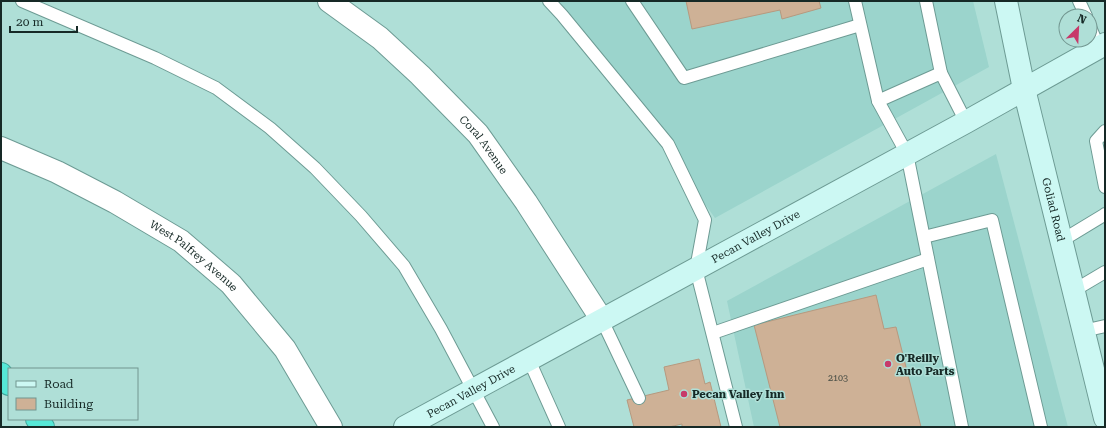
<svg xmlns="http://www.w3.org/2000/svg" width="1106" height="428" viewBox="0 0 1106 428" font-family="'Roboto Serif',serif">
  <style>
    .built { fill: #9bd4cc }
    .building { fill: #ceb196; stroke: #b6997f }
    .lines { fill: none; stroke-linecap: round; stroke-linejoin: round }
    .lane-casing { stroke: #6d9b94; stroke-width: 14 }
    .street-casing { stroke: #6d9b94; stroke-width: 24 }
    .secondary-casing { stroke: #6d9b94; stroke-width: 24 }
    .highway-casing { stroke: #40a599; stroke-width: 24 }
    .lane { stroke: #fff; stroke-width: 12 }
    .street { stroke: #fff; stroke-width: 22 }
    .secondary { stroke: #ccf8f3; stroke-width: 22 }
    .highway { stroke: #56e8d7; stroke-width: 22 }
    .poi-dot { fill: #c73a6a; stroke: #afdfd7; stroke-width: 1.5 }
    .labels { text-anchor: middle; stroke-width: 3; stroke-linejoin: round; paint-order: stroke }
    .number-label { font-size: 9px; fill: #444b42 }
    .street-label { font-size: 11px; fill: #162926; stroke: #afdfd7 }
    .poi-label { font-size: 11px; font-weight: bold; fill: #162926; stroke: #afdfd7; text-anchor: start }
  </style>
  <rect width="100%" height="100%" fill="#afdfd7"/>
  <g class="built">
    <path d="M559,1h414l16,66 -274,151z"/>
    <path d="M996,154l72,273h-314l-27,-126z"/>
  </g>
  <g class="building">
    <path d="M686,1h133l2,7 -39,11 -2,-9 -88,19z"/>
    <path d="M876,295l8,34 12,-2 25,100h-141l-26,-102z"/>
    <path d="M699,359l6,25 5,-2 11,45h-39v-3l-13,3h-35l-7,-27 42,-10 -5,-23z"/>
  </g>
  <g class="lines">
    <g class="lane-casing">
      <g id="lane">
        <path d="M22,1l133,57 61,30 54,40 45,40 46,48 43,50 37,63 52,98"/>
        <path d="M549,1l13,14 106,129 37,76 -9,49 40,158"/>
        <path d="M632,1l52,77 176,-53"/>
        <path d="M855,1l23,100"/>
        <path d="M926,1l15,72"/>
        <path d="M1079,1l7,15"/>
        <path d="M1090,27l9,21"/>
        <path d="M1105,131l-9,10 9,46"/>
        <path d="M924,237l68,-17 49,207"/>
        <path d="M1061,241l43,-26 1,-1"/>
        <path d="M1073,291l32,-19"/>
        <path d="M602,320l37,78"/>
        <path d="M1083,331l22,-5"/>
        <path d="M713,333l215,-74"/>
        <path d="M529,360l30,67"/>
        <path d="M962,427l-55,-273 -29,-53 63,-28 25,49"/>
      </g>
    </g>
    <g class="street-casing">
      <g id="street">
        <path id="s1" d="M329,1l51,37 40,37 58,59 48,68 76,118"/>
        <path id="s2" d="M1,148l56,24 58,30 66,39 50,43 54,65 46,78"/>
      </g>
    </g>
    <g class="secondary-casing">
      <g id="secondary">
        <path id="s3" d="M1006,1l18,88 81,329"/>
        <path id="s4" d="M405,427l561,-305 139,-78"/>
      </g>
    </g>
    <g class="highway-casing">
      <g id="highway">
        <path d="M1,374l8,10"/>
        <path d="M37,419l6,8"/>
      </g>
    </g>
    <use href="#lane" class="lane"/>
    <use href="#street" class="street"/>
    <use href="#secondary" class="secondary"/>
    <use href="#highway" class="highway"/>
  </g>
  <g class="poi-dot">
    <circle cx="888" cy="364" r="4"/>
    <circle cx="684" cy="394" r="4"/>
  </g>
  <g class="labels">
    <g class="number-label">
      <text x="838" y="381">2103</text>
    </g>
    <g class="street-label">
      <text dy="4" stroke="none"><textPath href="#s1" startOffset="212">Coral Avenue</textPath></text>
      <text dy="4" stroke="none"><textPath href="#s3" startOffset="214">Goliad Road</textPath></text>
      <text dy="4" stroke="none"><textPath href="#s4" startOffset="399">Pecan Valley Drive</textPath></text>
      <text dy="4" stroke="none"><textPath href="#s2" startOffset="222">West Palfrey Avenue</textPath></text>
      <text dy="4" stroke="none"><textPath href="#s4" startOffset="75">Pecan Valley Drive</textPath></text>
    </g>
    <g class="poi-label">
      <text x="896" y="362">O'Reilly<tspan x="896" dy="13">Auto Parts</tspan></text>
      <text x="692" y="398">Pecan Valley Inn</text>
    </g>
  </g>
  <rect width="1106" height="428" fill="none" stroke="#162926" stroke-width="4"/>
  <rect x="8" y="368" width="130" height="52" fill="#afdfd7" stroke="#729690"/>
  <rect x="16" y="381" width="20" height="6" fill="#ccf8f3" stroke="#729690"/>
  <text x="44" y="388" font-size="12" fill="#162926">Road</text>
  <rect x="16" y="398" width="20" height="12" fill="#ceb196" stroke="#729690"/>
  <text x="44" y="408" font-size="12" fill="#162926">Building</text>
  <g transform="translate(1078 28) rotate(24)"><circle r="19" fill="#afdfd7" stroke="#729690"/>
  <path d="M0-3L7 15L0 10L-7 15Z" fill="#c73a6a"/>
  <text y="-6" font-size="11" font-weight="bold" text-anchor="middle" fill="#162926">N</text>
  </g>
  <path d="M10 26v6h67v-6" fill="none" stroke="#162926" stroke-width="2"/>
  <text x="16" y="26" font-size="12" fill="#162926" stroke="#afdfd7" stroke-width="3" paint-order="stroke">20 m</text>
</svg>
